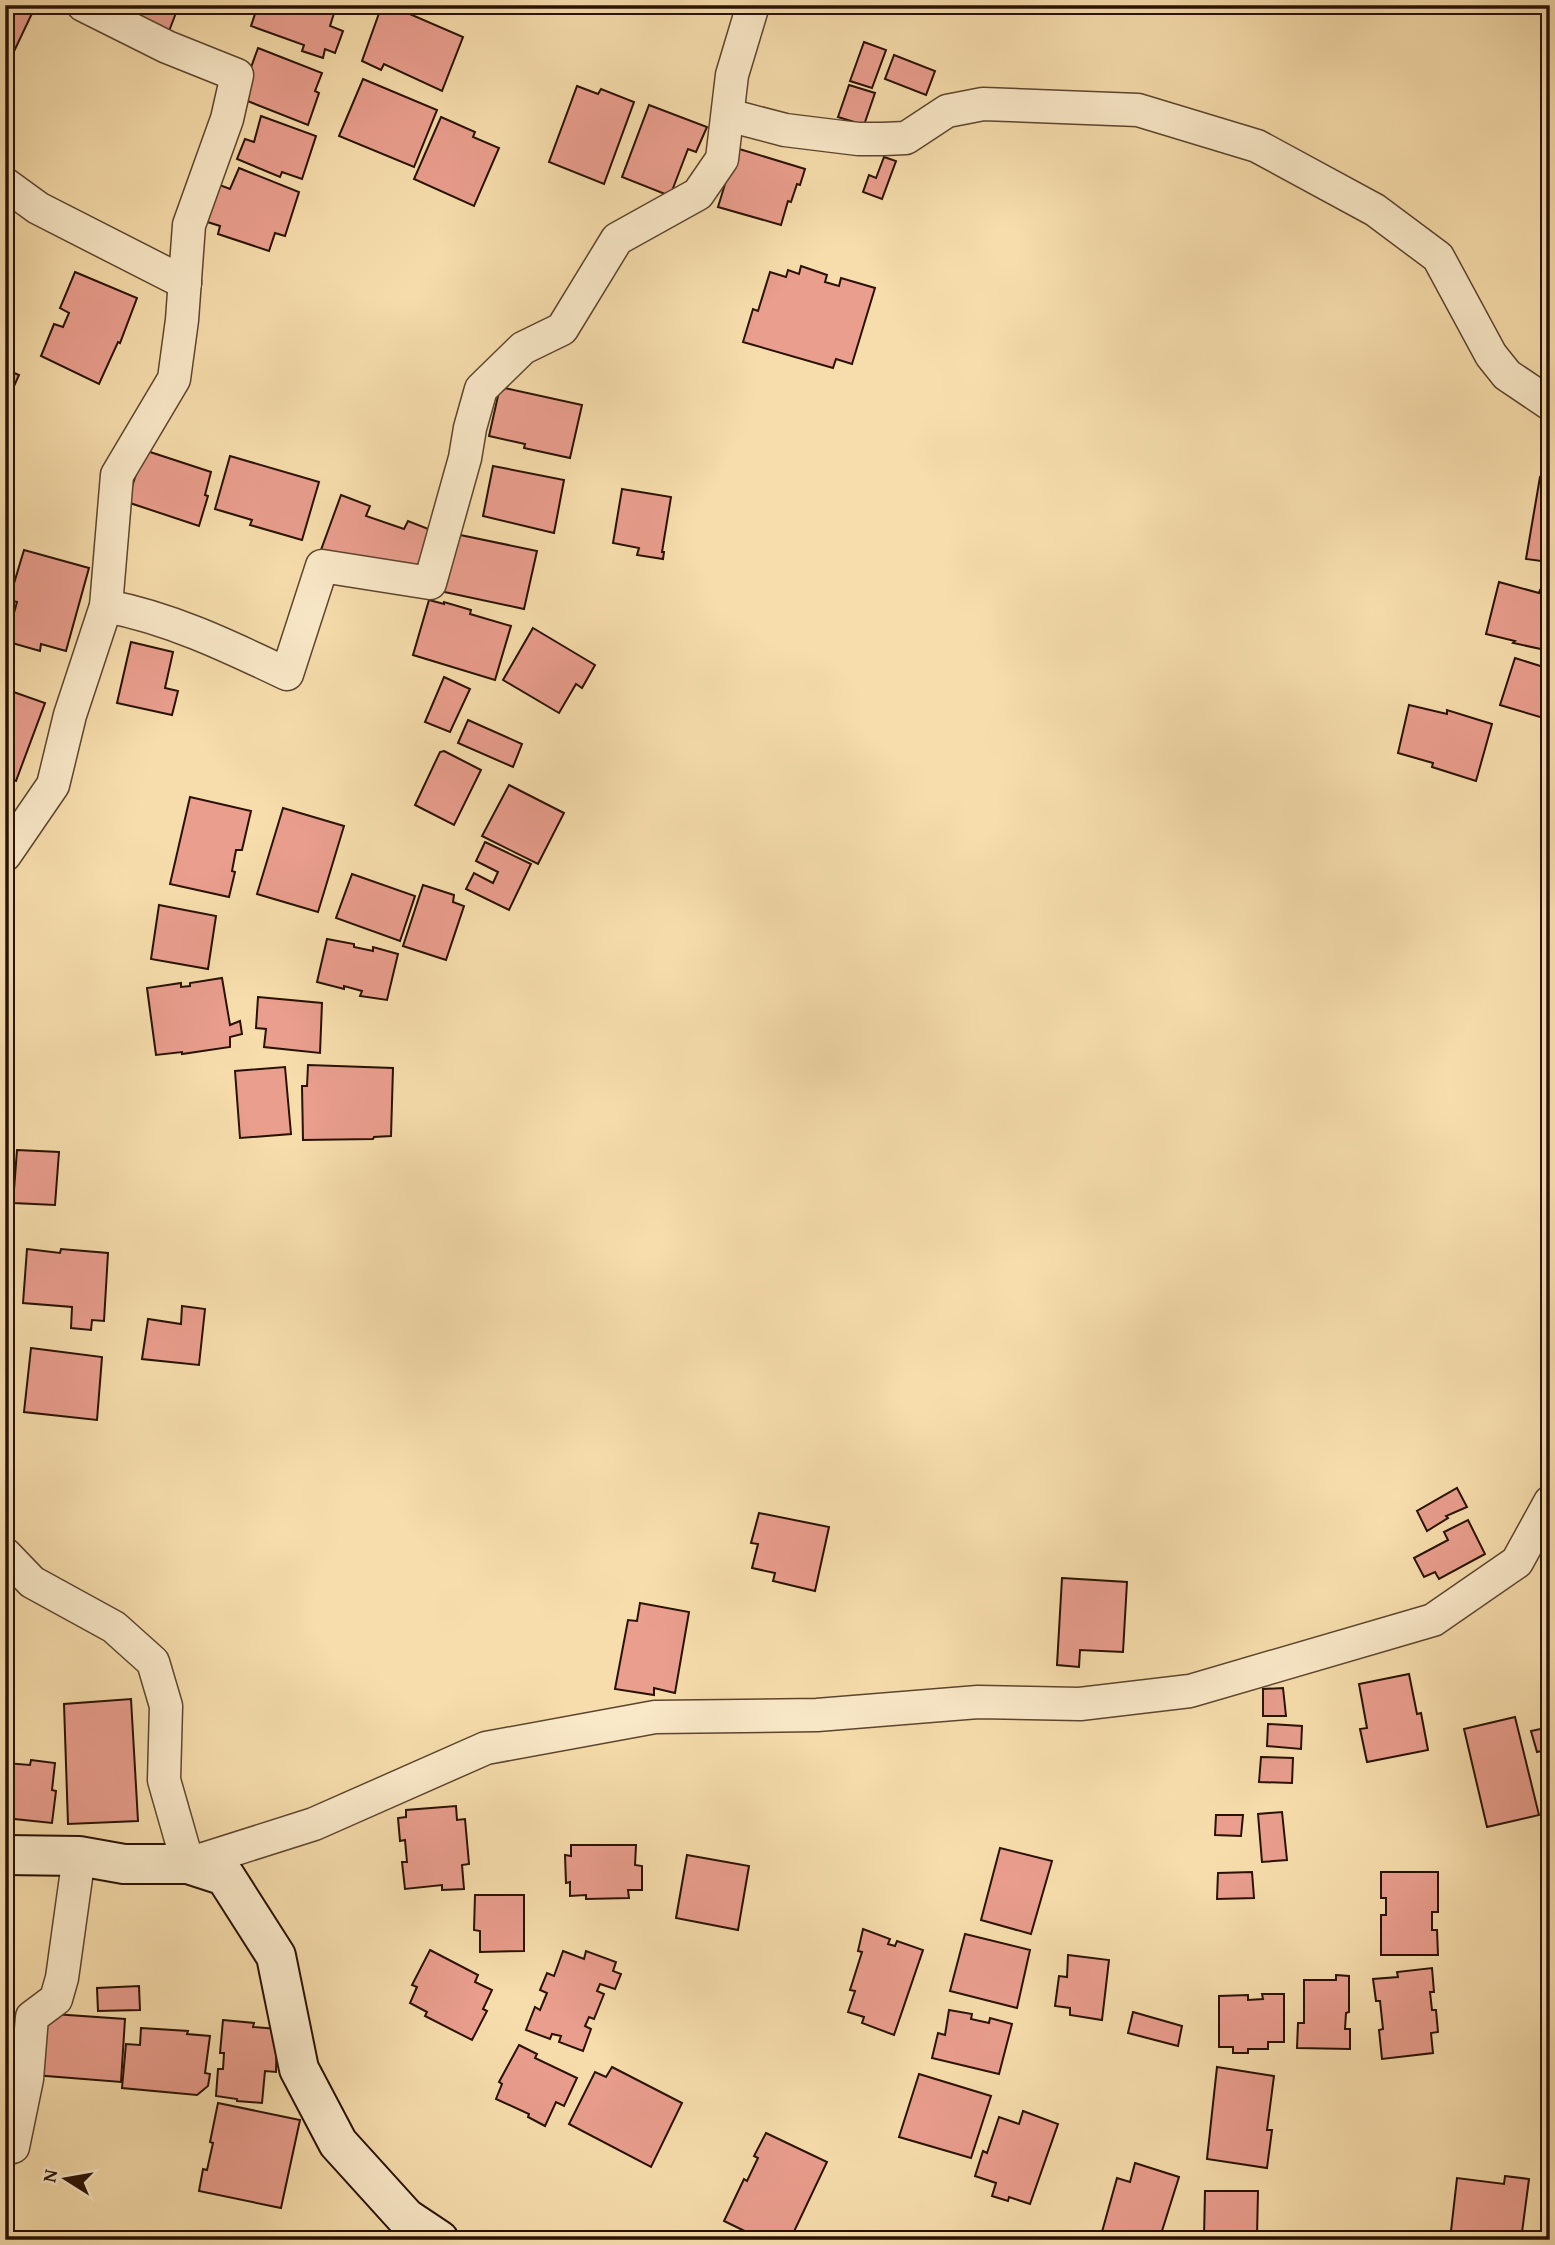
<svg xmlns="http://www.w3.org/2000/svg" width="1555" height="2245" viewBox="0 0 1555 2245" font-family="'Gentium Book Plus',serif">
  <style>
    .building { fill: #ea9e8e; stroke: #291204; stroke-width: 2 }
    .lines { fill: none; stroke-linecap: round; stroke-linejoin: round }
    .street-casing { stroke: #5c452e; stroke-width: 35 }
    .secondary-casing { stroke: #291204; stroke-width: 42 }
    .street { stroke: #fae9c9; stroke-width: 32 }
    .secondary { stroke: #fae9c9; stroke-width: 38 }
  </style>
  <rect width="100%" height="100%" fill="#f7ddac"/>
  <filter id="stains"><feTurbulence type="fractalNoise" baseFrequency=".00286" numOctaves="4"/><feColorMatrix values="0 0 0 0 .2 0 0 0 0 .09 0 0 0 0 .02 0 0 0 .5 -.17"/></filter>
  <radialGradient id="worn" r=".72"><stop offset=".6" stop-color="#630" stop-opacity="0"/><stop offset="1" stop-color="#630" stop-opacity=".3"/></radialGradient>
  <g class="building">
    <path d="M5,5h31l-28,59 -3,-1z"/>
    <path d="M121,5h58l-13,34 -51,-20z"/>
    <path d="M258,5l78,2 -6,19 13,5 -8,22 -10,-4 -2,9 -21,-7 2,-6 -53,-19z"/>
    <path d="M382,5h7l74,32 -21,54 -58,-27 -3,6 -19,-9z"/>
    <path d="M864,42l22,8 -14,38 -22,-7z"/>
    <path d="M258,48l64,25 -7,18 4,2 -11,32 -68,-27z"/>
    <path d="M894,55l41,16 -9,24 -41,-16z"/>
    <path d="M363,79l74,31 -23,57 -75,-31z"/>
    <path d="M849,85l26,8 -11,32 -26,-8z"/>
    <path d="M577,86l21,8 3,-5 33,13 -30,82 -55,-22z"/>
    <path d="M649,105l58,22 -11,25 -8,-3 -18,47 -48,-19z"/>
    <path d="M261,116l55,20 -14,43 -20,-7 -2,5 -43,-18 8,-20 9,3z"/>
    <path d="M441,117l34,15 -2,5 26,11 -25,58 -60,-27z"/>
    <path d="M736,148l69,21 -5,16 -3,-1 -6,18 -3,-1 -7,24 -63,-18z"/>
    <path d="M884,157l12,4 -14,38 -19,-7 6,-17 7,3z"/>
    <path d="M239,168l60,24 -14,44 -10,-3 -6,18 -51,-17 2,-8 -22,-7 14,-37 18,7z"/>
    <path d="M801,266l26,9 -2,7 14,4 2,-8 34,10 -23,76 -16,-5 -3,9 -90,-26 10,-33 5,2 12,-39 16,5 2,-7 11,4z"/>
    <path d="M75,272l62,26 -17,45 -2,-1 -19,42 -58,-28 13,-32 9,3 6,-14 -9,-5z"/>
    <path d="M5,369l14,6 -14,31z"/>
    <path d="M500,387l82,18 -12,53 -46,-10 1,-4 -36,-8z"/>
    <path d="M144,450l67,22 -6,23 3,1 -9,30 -72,-24z"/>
    <path d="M230,456l89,26 -17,58 -52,-15 2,-5 -37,-11z"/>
    <path d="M493,466l71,14 -10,53 -71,-17z"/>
    <path d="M1540,477l10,2v88h-3l2,-5 -23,-3z"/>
    <path d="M622,489l49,8 -9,55h2l-1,7 -26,-4 2,-7 -26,-5z"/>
    <path d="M341,495l29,11 -4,10 38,13 4,-8 23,9 -16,46 -26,-1 -68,-25z"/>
    <path d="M446,532l91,19 -13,58 -89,-19z"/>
    <path d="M24,550l65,18 -23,83 -25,-7 -1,7 -35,-10v-23l7,2 5,-18 -8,-2z"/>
    <path d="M1499,582l40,11 1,-3 10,3v58l-37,-8 2,-2 -29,-7z"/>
    <path d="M429,600l15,4v-2l27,8 -1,4 41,12 -16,54 -82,-25z"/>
    <path d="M533,628l62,37 -13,23 -6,-4 -17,29 -56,-33z"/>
    <path d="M131,642l42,10 -8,36 13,3 -6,24 -55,-12z"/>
    <path d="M1515,658l35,11v51l-50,-15z"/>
    <path d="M444,677l26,12 -20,43 -25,-10z"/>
    <path d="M5,689l40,14 -29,78 -11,-5z"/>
    <path d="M1409,705l38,9v-4l45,14 -16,57 -44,-14 1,-4 -35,-10z"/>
    <path d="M468,720l54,24 -9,23 -55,-24z"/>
    <path d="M444,751l37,19 -27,55 -39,-20 25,-53z"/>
    <path d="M509,785l55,28 -26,51 -56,-28z"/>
    <path d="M190,797l61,14 -9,39h-6l-4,21 3,1 -6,25 -59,-13z"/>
    <path d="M283,808l61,18 -26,86 -61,-18z"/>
    <path d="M485,842l46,22 -22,46 -43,-21 8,-16 19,10 5,-11 -22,-11z"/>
    <path d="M352,874l63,22 -15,45 -64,-23z"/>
    <path d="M423,885l31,10 -1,7 11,4 -18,54 -43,-14z"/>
    <path d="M159,905l57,11 -8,53 -57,-10z"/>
    <path d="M327,939l27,5v3l19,4v-4l25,7 -11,46 -27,-4 2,-5 -18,-5v3l-27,-7z"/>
    <path d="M222,978l8,47 10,-4 2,13 -12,3v10l-48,7v-2l-26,3 -9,-67 34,-5v4l9,-1v-3z"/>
    <path d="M258,997l64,6 -2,50 -56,-6 2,-18 -10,-1z"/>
    <path d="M308,1065l85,3 -2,68 -17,1 -1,2 -70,1 -1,-54h5z"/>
    <path d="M285,1067l6,67 -51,4 -5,-67z"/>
    <path d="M17,1150l42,2 -4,53 -42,-2z"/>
    <path d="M27,1249l33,4 1,-4 47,4 -4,68 -12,-1 -1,10 -20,-2 1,-21 -49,-4z"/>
    <path d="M182,1306l23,3 -6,56 -57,-6 6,-40 33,5z"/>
    <path d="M31,1348l71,9 -5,63 -73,-8z"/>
    <path d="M1457,1488l10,19 -21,9 2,2 -21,13 -10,-20z"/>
    <path d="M759,1513l70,14 -14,64 -42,-10 2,-8 -23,-5 6,-24 -7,-1z"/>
    <path d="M1468,1520l17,34 -46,25 -4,-7 -11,5 -10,-19 34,-18 -4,-8z"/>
    <path d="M1062,1578l65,4 -4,70 -43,-2 -1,17 -22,-2z"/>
    <path d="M640,1603l49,9 -14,81 -21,-5v7l-39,-6 13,-69 9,1z"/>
    <path d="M1409,1674l8,40 4,-1 7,37 -61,12 -7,-33 7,-1 -8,-44z"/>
    <path d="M1283,1688l3,28h-23v-27z"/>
    <path d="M131,1699l7,122 -70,3 -4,-120z"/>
    <path d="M1515,1717l24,98 -52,12 -23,-98z"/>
    <path d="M1268,1724l34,2 -1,23 -34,-3z"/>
    <path d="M1550,1727v22l-13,3 -6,-21z"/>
    <path d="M1261,1757l32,1 -1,25 -33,-1z"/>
    <path d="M31,1760l24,3 -3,27 4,1 -4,32 -47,-5v-55l25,2z"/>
    <path d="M456,1806l1,14 8,-1 4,45 -7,1 2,24 -22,1v-5l-37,4 -3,-27h5l-2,-22 -5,1 -2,-23 8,-1v-7z"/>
    <path d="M1282,1812l5,48 -25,2 -4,-48z"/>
    <path d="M1216,1815h27l-2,21 -26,-1z"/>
    <path d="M571,1845h65l-1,20 7,1v24h-14l1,8 -43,1v-4l-16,1v-14l-4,1 -1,-28 6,1z"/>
    <path d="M1000,1848l52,13 -21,73 -50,-14z"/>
    <path d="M687,1855l62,11 -11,64 -62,-12z"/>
    <path d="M1252,1872l2,26 -37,1 1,-26z"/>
    <path d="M1381,1872h57v40h-6v18h5l1,25h-57v-40h5v-17h-5z"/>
    <path d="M475,1895h49v56l-44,1v-21l-6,-1z"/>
    <path d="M863,1929l27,10 -2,5 7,2 2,-5 26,9 -29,85 -32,-12 2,-6 -16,-5 7,-21 -5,-1 12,-38 -4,-1z"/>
    <path d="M965,1934l65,16 -13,58 -67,-17z"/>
    <path d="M430,1950l48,25 -3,7 17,8 -9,19 4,2 -15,29 -47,-24 2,-4 -17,-9 7,-16 -5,-2z"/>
    <path d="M563,1951l21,8 2,-8 30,11 -3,9 8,3 -6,15 -15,-5 -3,7 7,3 -10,25 -5,-2 -4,9 6,3 -8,22 -24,-9 2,-6 -9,-2 -2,5 -24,-9 9,-23 5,3 7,-17 -7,-3 7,-17 7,3z"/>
    <path d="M1068,1955l41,5 -7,60 -32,-5v-7l-15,-2 4,-30 8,1z"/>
    <path d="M1432,1968l2,24h-4l2,18h4l2,22 -7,1 2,20 -51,6 -3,-29 4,-1 -3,-28h-4l-3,-22 25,-2 -1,-5z"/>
    <path d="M1336,1975l13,1v36l-3,1 -1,16h5v20l-53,-1 1,-25h6v-43h32z"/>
    <path d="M139,1986l1,24 -42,1 -1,-23z"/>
    <path d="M1262,1994h22v48h-16v7h-20v4h-15v-6h-14v-51l29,-1v5l15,-1z"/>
    <path d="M949,2010l23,4 -1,5 18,4 1,-5 22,6 -13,50 -67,-16 6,-25 7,2z"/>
    <path d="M1133,2012l49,14 -4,20 -50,-13z"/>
    <path d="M39,2013l86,6 -4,63 -87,-7z"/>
    <path d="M223,2020l31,3 -1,4 24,2 -1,43 -11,-1 -3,32 -25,-2v-2l-21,-3 2,-27h5l1,-16h-4z"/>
    <path d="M141,2028l47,3 -1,3 23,2 -5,37 5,1 -2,12 -11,9 -75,-7 4,-44 14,1z"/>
    <path d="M519,2045l18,9 -2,4 42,20 -13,28 -8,-4 -11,24 -17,-9 1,-3 -33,-15 6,-15 -3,-2z"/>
    <path d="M612,2067l70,36 -31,64 -82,-43 26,-52 11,5z"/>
    <path d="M1217,2067l57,9 -7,54h5l-5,38 -60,-9z"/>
    <path d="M919,2074l72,22 -20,62 -72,-21z"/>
    <path d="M218,2103l82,17 -19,88 -82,-17 4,-22 4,1 6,-27 -3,-1z"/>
    <path d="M1023,2111l35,13 -28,80 -21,-7 -1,4 -16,-5 4,-13 -21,-7 8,-25 4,2 12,-36 20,7z"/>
    <path d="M766,2133l61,29 -37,78h-20l-10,-5 -1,3 -35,-17 20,-42 3,2 11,-23 -4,-2z"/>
    <path d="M1135,2163l44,14 -18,57 -5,-1 -2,7 -54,-1 17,-61 13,4z"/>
    <path d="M1505,2176l24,3 -8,61h-71l7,-62 47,6z"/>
    <path d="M1205,2191h53l-1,45h-53z"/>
  </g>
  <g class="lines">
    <g class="street-casing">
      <g id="street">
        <path d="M728,115l57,15 73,9h25l23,-1 41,-27 36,-7 155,6 119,36 118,64 63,47 53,98 16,20 43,29"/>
        <path d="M5,184l33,24 147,75"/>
        <path d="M106,606c64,12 122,40 181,68l35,-108 108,17 35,-125 5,-30 11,-39 42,-41 39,-19 55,-90 81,-45 24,-35 10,-84 21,-70"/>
        <path d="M5,855l48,-70 17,-70 36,-109 11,-131 57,-96 8,-59 7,-95 38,-106 10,-44 -70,-28 -84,-42"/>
        <path d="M5,1554l27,28 82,45 39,35 13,44 -2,74 24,84 126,-40 172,-76 169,-31 162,-2 161,-13 102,2 110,-13 243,-71 84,-58 33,-60"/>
        <path d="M13,2147l14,-68 5,-62 24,-18 6,-21 17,-122"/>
      </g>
    </g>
    <g class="secondary-casing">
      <path id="secondary" d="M5,1855l74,1 45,8h64l37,12 51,80 23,113 39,74 68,75 33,22"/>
    </g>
    <use href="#street" class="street"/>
    <use href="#secondary" class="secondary"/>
  </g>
  <rect width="1555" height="2245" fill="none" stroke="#f7ddac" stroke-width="28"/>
  <rect x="7" y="7" width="1541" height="2231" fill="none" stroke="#291204" stroke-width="3.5"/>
  <rect x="14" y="14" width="1527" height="2217" fill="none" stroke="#291204" stroke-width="2"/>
  <g transform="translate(66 2179) rotate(281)" stroke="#fae9c9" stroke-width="5" paint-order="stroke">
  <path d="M0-5L12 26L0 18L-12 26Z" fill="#291204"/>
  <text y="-10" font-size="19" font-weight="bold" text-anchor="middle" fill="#291204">N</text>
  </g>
  <rect width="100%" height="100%" filter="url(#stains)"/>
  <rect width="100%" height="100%" fill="url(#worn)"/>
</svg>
